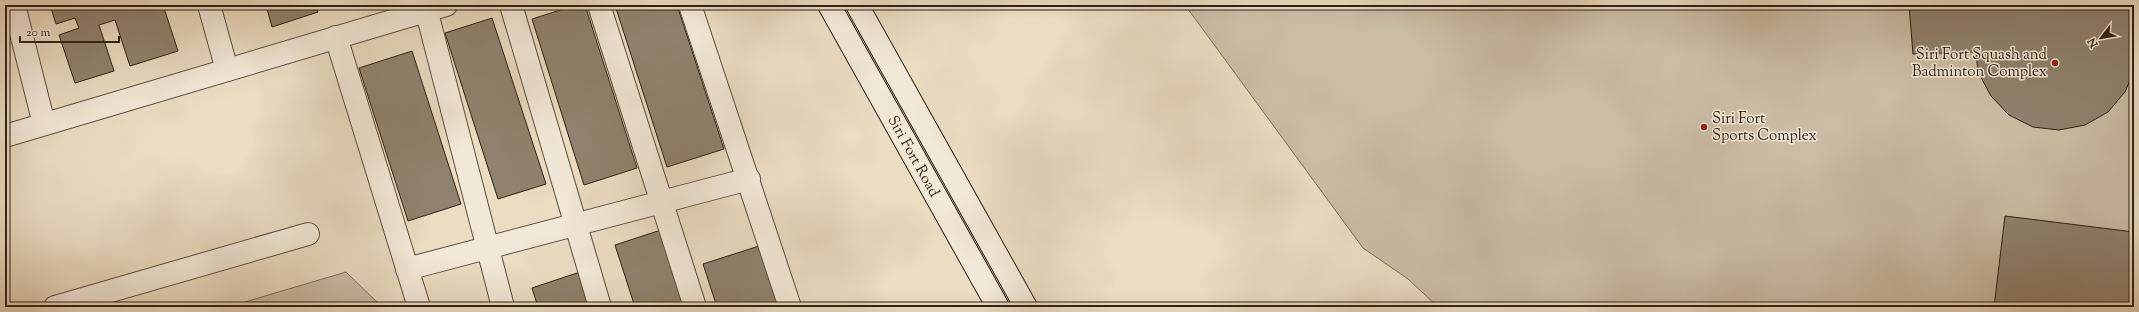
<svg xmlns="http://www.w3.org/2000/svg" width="2139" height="312" viewBox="0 0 2139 312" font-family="'Sorts Mill Goudy',serif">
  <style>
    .green { fill: #cbbca4; stroke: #7c6e5b }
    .building { fill: #90826e; stroke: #2e2012 }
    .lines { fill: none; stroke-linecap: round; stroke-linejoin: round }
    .street-casing { stroke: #5d4f3e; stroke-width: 24 }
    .secondary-casing { stroke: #2e2012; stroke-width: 24 }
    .street { stroke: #f2e8d7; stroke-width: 22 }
    .secondary { stroke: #f2e8d7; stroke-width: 22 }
    .poi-dot { fill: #8f2418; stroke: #f2e8d7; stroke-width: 1.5 }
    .labels { text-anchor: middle; stroke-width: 3; stroke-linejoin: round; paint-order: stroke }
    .poi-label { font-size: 15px; fill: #2e2012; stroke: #f2e8d7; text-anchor: end }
    .street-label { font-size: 15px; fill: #2e2012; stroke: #f2e8d7 }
  </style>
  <rect width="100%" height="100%" fill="#ebdcc2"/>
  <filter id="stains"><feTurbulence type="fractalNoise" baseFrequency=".005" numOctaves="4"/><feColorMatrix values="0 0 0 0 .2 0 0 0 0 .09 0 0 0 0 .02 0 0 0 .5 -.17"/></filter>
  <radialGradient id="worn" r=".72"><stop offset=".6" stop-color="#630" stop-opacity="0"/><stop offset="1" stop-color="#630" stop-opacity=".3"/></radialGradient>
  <g class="green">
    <path d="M1185,5h949v302h-696l-30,-28 -45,-31z"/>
    <path d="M346,272l36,35h-154z"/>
  </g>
  <g class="building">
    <path d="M50,5h113l15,46 -48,15 -15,-46 -16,5 15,46 -39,12 -16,-48 20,-7 -4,-10 -19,6z"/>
    <path d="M266,5h49l3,7 -46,15z"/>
    <path d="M576,5h9l52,163 -53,17 -52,-166z"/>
    <path d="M615,5h62l47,144 -57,18z"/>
    <path d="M1909,5h225v66l-9,21 -17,20 -23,13 -26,5 -26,-3 -24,-12 -18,-19 -13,-24 -2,-20 -63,2z"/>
    <path d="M492,18l54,166 -48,15 -53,-166z"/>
    <path d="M412,51l49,153 -53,17 -49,-153z"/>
    <path d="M2005,216l129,16v75h-140z"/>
    <path d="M661,230l24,77h-50l-20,-62z"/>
    <path d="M759,246l19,61h-61l-14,-43z"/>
    <path d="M580,272l11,35h-53l-6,-19z"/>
  </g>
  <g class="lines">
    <g class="street-casing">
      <g id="street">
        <path d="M14,5l30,119"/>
        <path d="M209,5l18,65"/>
        <path d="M425,5l78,302"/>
        <path d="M511,5l89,302"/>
        <path d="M599,5l96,302"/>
        <path d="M690,5l100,302"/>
        <path d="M336,37l83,270"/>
        <path d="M5,136l441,-131"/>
        <path d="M407,269l342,-90"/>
        <path d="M55,307l253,-73"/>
      </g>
    </g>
    <g class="secondary-casing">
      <g id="secondary">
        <path d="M829,5l169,302"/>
        <path d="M857,5l169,302"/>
      </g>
    </g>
    <use href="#street" class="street"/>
    <use href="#secondary" class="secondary"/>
  </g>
  <g class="poi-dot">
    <circle cx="2055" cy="63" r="4"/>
    <circle cx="1704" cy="127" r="4"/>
  </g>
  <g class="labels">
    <g class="poi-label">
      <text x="2047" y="59">Siri Fort Squash and<tspan x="2047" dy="17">Badminton Complex</tspan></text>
      <text x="1712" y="123" text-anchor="start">Siri Fort<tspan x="1712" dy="17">Sports Complex</tspan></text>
    </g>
    <g class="street-label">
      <text transform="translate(914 156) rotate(61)" y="5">Siri Fort Road</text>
    </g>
  </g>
  <rect width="2139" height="312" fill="none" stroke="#ebdcc2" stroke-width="20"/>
  <rect x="6" y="6" width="2127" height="300" fill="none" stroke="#2e2012" stroke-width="2"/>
  <rect x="10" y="10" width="2119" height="292" fill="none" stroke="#2e2012"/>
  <g transform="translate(2101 38) rotate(239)" stroke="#f2e8d7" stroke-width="3" paint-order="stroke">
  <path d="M0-3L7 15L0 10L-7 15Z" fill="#2e2012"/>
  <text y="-6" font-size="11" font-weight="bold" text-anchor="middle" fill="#2e2012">N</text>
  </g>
  <path d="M20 36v6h99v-6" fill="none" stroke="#2e2012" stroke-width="2"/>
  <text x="26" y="36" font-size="12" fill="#2e2012" stroke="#f2e8d7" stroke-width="3" paint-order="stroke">20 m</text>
  <rect width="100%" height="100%" filter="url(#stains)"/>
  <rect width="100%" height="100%" fill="url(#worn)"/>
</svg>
